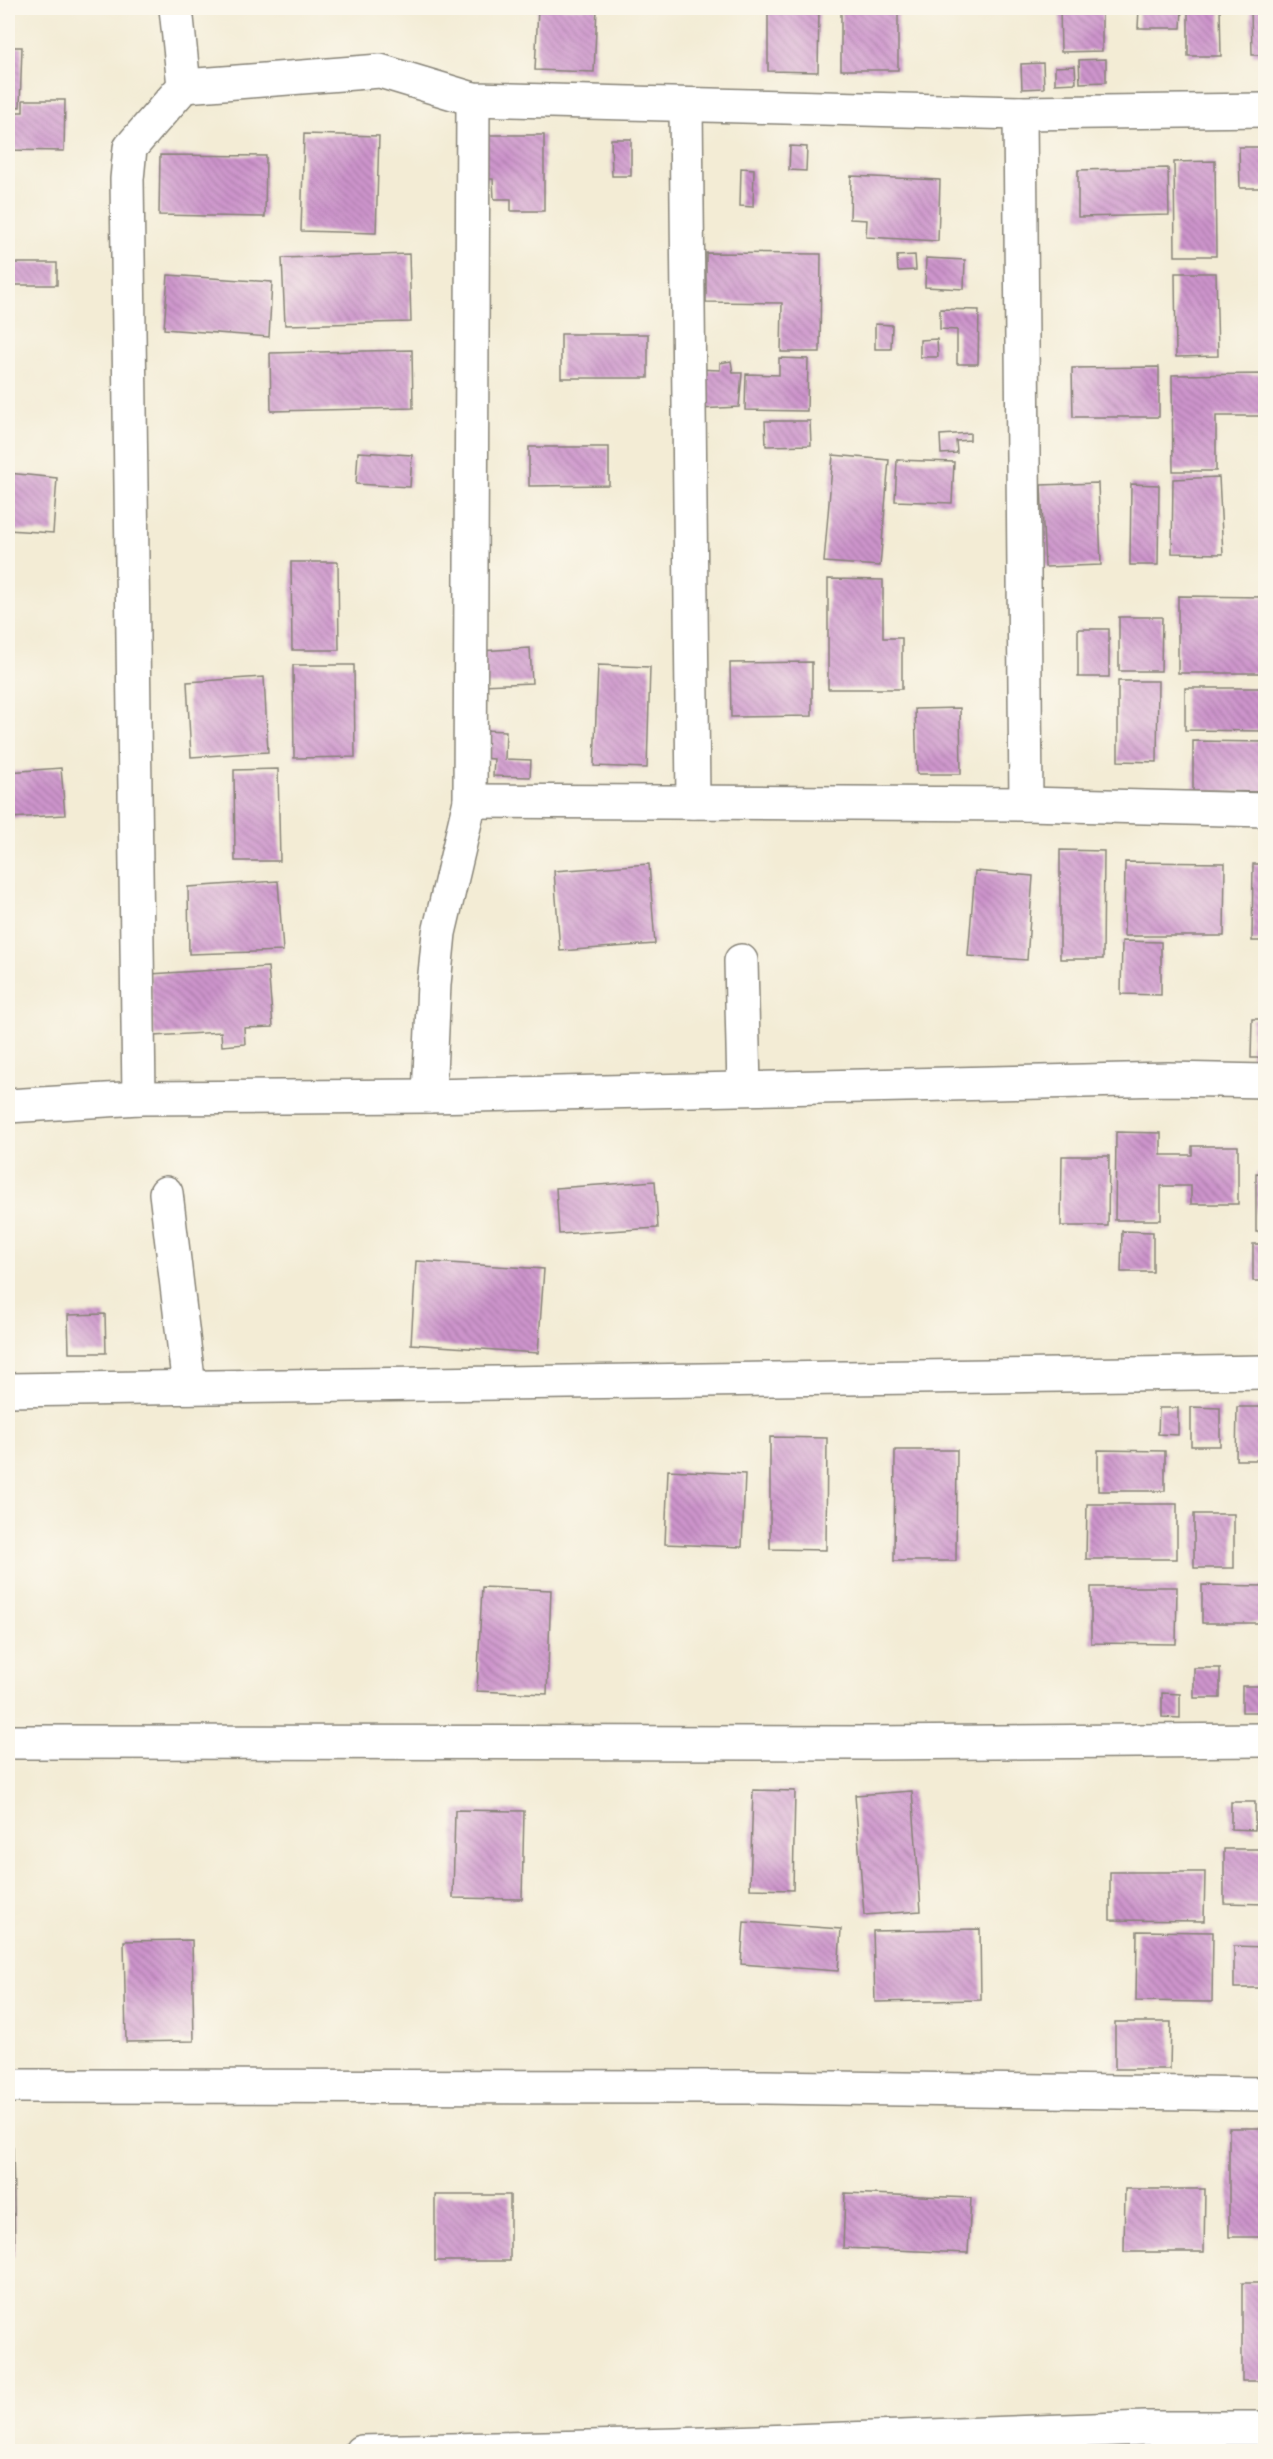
<svg xmlns="http://www.w3.org/2000/svg" width="1273" height="2459" viewBox="0 0 1273 2459" font-family="'Indie Flower',sans-serif">
  <style>
    .building { fill: url(#building-back-hatch) }
    .lines { fill: none; stroke-linecap: round; stroke-linejoin: round }
    .minor-casing { stroke: #888478; stroke-width: 36 }
    .minor { stroke: #fff; stroke-width: 33 }
  </style>
  <defs>
    <pattern id="building-back-hatch" width="6" height="6" patternUnits="userSpaceOnUse" patternTransform="scale(1.5)"><rect width="6" height="6" fill="#cd94cc"/><path d="M-1 5l2 2M0 0l6 6M5-1l2 2" fill="none" stroke="#a678a5"/></pattern>
  </defs>
  <rect width="100%" height="100%" fill="#fbf7ec"/>
  <filter id="ink" filterUnits="userSpaceOnUse"><feTurbulence type="fractalNoise" baseFrequency=".0167" numOctaves="2"/><feDisplacementMap in="SourceGraphic" scale="12" xChannelSelector="R" yChannelSelector="G"/><feConvolveMatrix kernelMatrix="1 2 1 2 8 2 1 2 1" color-interpolation-filters="sRGB"/></filter>
  <filter id="wash" filterUnits="userSpaceOnUse"><feTurbulence type="fractalNoise" baseFrequency=".008" numOctaves="4" result="noise"/><feDisplacementMap in="SourceGraphic" scale="24" xChannelSelector="R" yChannelSelector="G"/><feGaussianBlur stdDeviation="1.35" result="paint"/><feColorMatrix in="noise" values="0 0 0 0 0 0 0 0 0 0 0 0 0 0 0 0 0 1.4 0 .05"/><feComposite in="paint" operator="in"/></filter>
  <g filter="url(#wash)">
    <rect width="100%" height="100%" fill="#f3ecd5"/>
    <g id="blocks">
      <g class="building">
        <path d="M538,8h59l-3,64 -59,-2z"/>
        <path d="M768,8h51l-1,64 -50,-1z"/>
        <rect x="841" y="8" width="57" height="62"/>
        <path d="M1060,8h42v43l-41,1z"/>
        <path d="M1139,8h43l-1,20h-43z"/>
        <path d="M1188,8h32l1,48h-33z"/>
        <path d="M1251,8h15v47h-14z"/>
        <path d="M8,47h14l-2,60 -12,-1z"/>
        <path d="M1106,59v23l-26,1 -1,-23z"/>
        <path d="M1043,63l1,25 -22,1 -1,-25z"/>
        <path d="M1075,66l1,17 -21,1v-17z"/>
        <path d="M23,100h42l-1,51 -56,-1v-38h15z"/>
        <path d="M304,134l75,2 -3,97 -75,-2z"/>
        <path d="M483,135h61v76h-33v-12h-17l-1,-20h-10z"/>
        <path d="M611,139h20v37h-19z"/>
        <path d="M790,146l17,1 -1,24 -17,-1z"/>
        <path d="M1239,147h27v41h-26z"/>
        <path d="M160,155l106,1 -1,61 -106,-2z"/>
        <path d="M1215,161l1,95h-41l-1,-94z"/>
        <path d="M741,168l13,1 -1,38 -13,-1z"/>
        <path d="M1168,168l1,47 -91,2v-47z"/>
        <path d="M851,176l89,4 -2,61 -72,-4 1,-17 -17,-1z"/>
        <path d="M706,253l115,1 -1,98h-39l1,-49 -76,-1z"/>
        <path d="M409,254l2,68 -126,3 -3,-67z"/>
        <path d="M915,255l1,15 -18,1 -1,-15z"/>
        <path d="M926,258l39,2 -1,29 -39,-2z"/>
        <rect x="8" y="263" width="49" height="22"/>
        <path d="M1175,273h41l2,83 -42,1z"/>
        <path d="M168,275l104,7 -3,55 -105,-8z"/>
        <path d="M940,309l39,1 -1,54h-21v-34l-17,-1z"/>
        <path d="M875,324l17,1 -1,24h-16z"/>
        <rect x="561" y="334" width="87" height="44"/>
        <path d="M937,339l1,18h-18v-17z"/>
        <path d="M412,350l1,58 -142,3 -1,-58z"/>
        <path d="M779,358l29,1 -1,52 -62,-1 1,-36 33,1z"/>
        <path d="M731,361l2,12h9l-3,34 -41,2 -3,-40 25,1v-7z"/>
        <path d="M1159,367v50h-86l-1,-49z"/>
        <path d="M1266,374v42h-50v55h-43l-1,-96z"/>
        <path d="M765,421h45l1,24 -45,1z"/>
        <path d="M970,433v7l-14,1 1,12 -16,1 -1,-19z"/>
        <path d="M529,447h80v38l-80,1z"/>
        <path d="M358,452l54,3 -2,32 -54,-3z"/>
        <path d="M833,455l56,5 -9,106 -56,-4z"/>
        <path d="M897,460l57,2 -2,41 -57,-2z"/>
        <path d="M8,473l49,5 -4,55 -45,-3z"/>
        <path d="M1219,477l4,77 -51,-1 1,-74z"/>
        <path d="M1098,483l3,82 -56,2 -4,-82z"/>
        <path d="M1131,484l28,1 -1,80h-28z"/>
        <path d="M291,562h47l1,88h-47z"/>
        <path d="M828,579l55,1v58h19v51h-74z"/>
        <path d="M1178,596l88,1v76h-88z"/>
        <path d="M1119,617h43l-1,54h-42z"/>
        <rect x="1078" y="629" width="31" height="48"/>
        <path d="M530,648l2,35 -50,2 -2,-34z"/>
        <path d="M812,662v54l-81,1 -1,-54z"/>
        <path d="M293,665h61l1,92 -61,1z"/>
        <path d="M598,665l52,2 -3,101 -53,-2z"/>
        <path d="M264,677l4,75 -77,5 -4,-75z"/>
        <path d="M1118,681h40l-1,81 -39,-1z"/>
        <path d="M1185,688h81v43l-81,-1z"/>
        <path d="M960,708l1,66h-44l-2,-65z"/>
        <path d="M482,730l24,1 -1,28 26,1 -1,17 -37,-1 1,-17 -13,-1z"/>
        <path d="M1193,741l73,1v50l-73,-1z"/>
        <path d="M61,768l4,47 -57,3v-46z"/>
        <path d="M278,769l2,92h-45l-1,-91z"/>
        <path d="M1060,850l44,1 -1,108h-43z"/>
        <path d="M1125,862l100,1 -1,73h-100z"/>
        <path d="M649,864l6,80 -95,7 -6,-80z"/>
        <path d="M1253,864h13v77h-14z"/>
        <path d="M975,871l58,5 -6,84 -59,-4z"/>
        <path d="M278,881l5,70 -94,3 -1,-67z"/>
        <path d="M1122,941l39,1v53l-40,-1z"/>
        <path d="M268,967l5,60 -29,1 1,16 -23,2 -1,-14 -67,4 -4,-62z"/>
        <path d="M1252,1019h14v39h-15z"/>
        <path d="M1116,1132l45,1v22h31v-9h46v58h-47v-18h-30v34h-46z"/>
        <path d="M1062,1156h47l-1,70h-47z"/>
        <path d="M1256,1173l10,1v58h-10z"/>
        <path d="M655,1181l3,47 -99,6 -3,-46z"/>
        <path d="M1122,1231l31,1v40h-32z"/>
        <rect x="1253" y="1244" width="13" height="37"/>
        <path d="M416,1261l128,8 -6,84 -127,-9z"/>
        <path d="M105,1314l1,39h-37l-1,-38z"/>
        <path d="M1191,1407l29,1v38h-29z"/>
        <path d="M1237,1407h29v53h-30z"/>
        <path d="M1159,1408h19v27l-20,-1z"/>
        <path d="M770,1437l57,1 -1,112 -56,-1z"/>
        <path d="M895,1450h62l-1,111h-62z"/>
        <path d="M1098,1450l67,1v40h-67z"/>
        <path d="M668,1470l77,4 -3,73 -77,-3z"/>
        <path d="M1087,1504h90v55h-91z"/>
        <rect x="1194" y="1514" width="40" height="54"/>
        <path d="M1202,1585l63,1v37h-63z"/>
        <path d="M482,1587l69,3 -4,104 -70,-3z"/>
        <path d="M1091,1587h86l-1,57 -85,-1z"/>
        <rect x="1194" y="1668" width="26" height="30"/>
        <rect x="1242" y="1686" width="24" height="26"/>
        <path d="M1162,1693l18,1v24l-18,-1z"/>
        <path d="M753,1790l42,1 -2,99 -43,-1z"/>
        <path d="M912,1791l9,120 -57,4 -9,-120z"/>
        <path d="M1231,1802h24v28l-24,-1z"/>
        <path d="M455,1810l69,1 -2,88 -69,-1z"/>
        <path d="M1224,1849h42v55l-42,-1z"/>
        <path d="M1110,1872h95l-1,49 -94,-1z"/>
        <path d="M744,1922l97,7 -3,42 -97,-7z"/>
        <path d="M980,1929l1,71 -106,2 -2,-71z"/>
        <path d="M1137,1931l76,1 -1,70 -76,-1z"/>
        <path d="M192,1940l2,101 -68,1 -2,-101z"/>
        <path d="M1234,1946l32,1v41h-32z"/>
        <path d="M1115,2022h56l-1,47h-55z"/>
        <rect x="1229" y="2128" width="37" height="109"/>
        <path d="M13,2147l2,109h-7v-108z"/>
        <path d="M1125,2189h80l-1,63h-80z"/>
        <path d="M845,2193l126,5 -3,55 -125,-5z"/>
        <rect x="435" y="2195" width="75" height="66"/>
        <rect x="1242" y="2283" width="24" height="98"/>
      </g>
    </g>
  </g>
  <g filter="url(#ink)">
    <use href="#blocks" fill-opacity="0" stroke="#888478" stroke-width="1.5"/>
    <g class="lines">
      <g class="minor-casing">
        <g id="minor">
          <path d="M184,86l196,-15 93,28 547,14 246,-3"/>
          <path d="M686,105l7,697"/>
          <path d="M1020,113l6,691"/>
          <path d="M470,801l556,3 240,6"/>
          <path d="M741,961l3,127"/>
          <path d="M429,1096l5,-112 5,-51 31,-132 3,-702"/>
          <path d="M139,1098l-12,-919 3,-31 54,-62 -8,-78"/>
          <path d="M8,1106l131,-8 290,-2 739,-17 98,2"/>
          <path d="M166,1193l23,194"/>
          <path d="M8,1390l1258,-18"/>
          <path d="M8,1742l863,1 395,-3"/>
          <path d="M8,2086l757,1 501,7"/>
          <path d="M361,2452l315,-7 471,-17h119"/>
        </g>
      </g>
      <use href="#minor" class="minor"/>
    </g>
  </g>
  <rect width="1273" height="2459" fill="none" stroke="#fbf7ec" stroke-width="30"/>
</svg>
